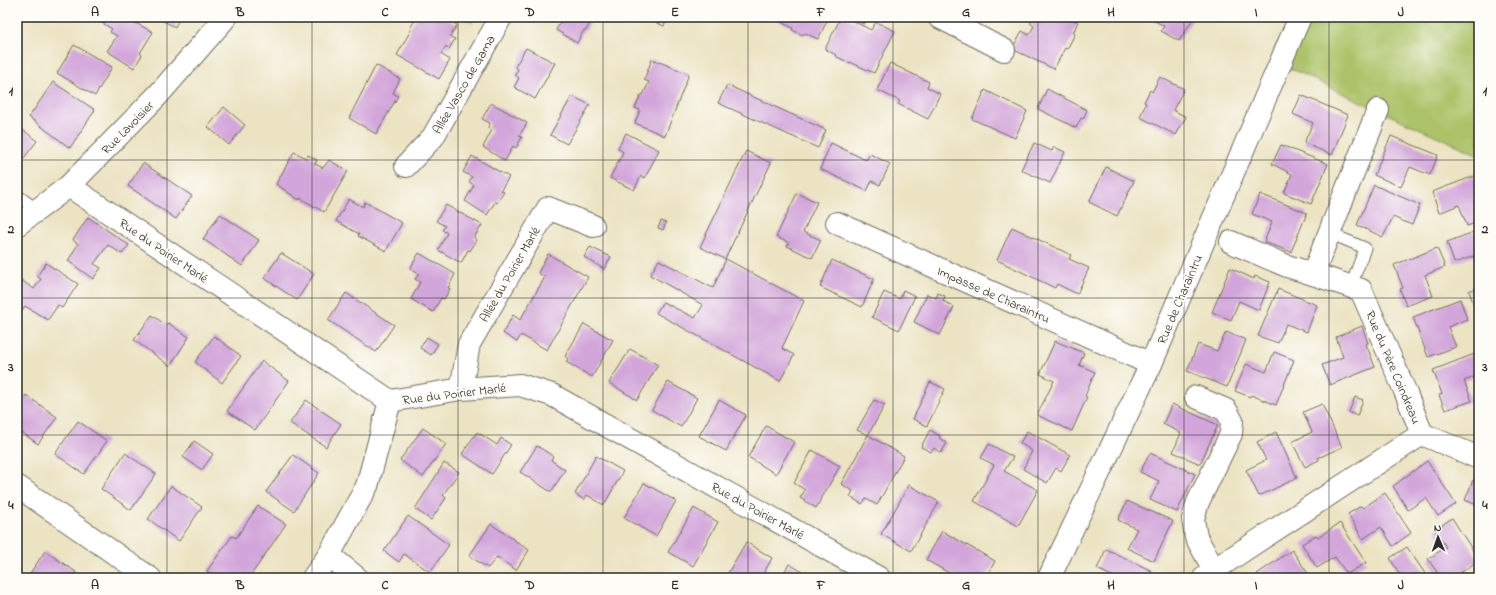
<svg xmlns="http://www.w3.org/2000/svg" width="1496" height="595" viewBox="0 0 1496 595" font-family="'Indie Flower',sans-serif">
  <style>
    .green { fill: #acc267; stroke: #6c7649 }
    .building { fill: #d2a6da }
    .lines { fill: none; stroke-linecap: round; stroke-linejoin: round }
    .lane-casing { stroke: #6f6b60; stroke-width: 13 }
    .street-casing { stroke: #6f6b60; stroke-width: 24 }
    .lane { stroke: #fff; stroke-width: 11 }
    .street { stroke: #fff; stroke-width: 22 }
    .grid { fill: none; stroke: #2b2b2b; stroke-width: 1; stroke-opacity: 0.55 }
    .labels { text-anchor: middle; stroke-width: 4; stroke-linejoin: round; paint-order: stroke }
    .street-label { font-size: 13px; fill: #2b2b2b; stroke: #fdfcf7 }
    .neatline { fill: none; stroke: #2b2b2b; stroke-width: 1.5 }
    .grid-label { font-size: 13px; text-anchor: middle; font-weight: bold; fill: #2b2b2b }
  </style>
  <rect width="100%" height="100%" fill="#fdfcf7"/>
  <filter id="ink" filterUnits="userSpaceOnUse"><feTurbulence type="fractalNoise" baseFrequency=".025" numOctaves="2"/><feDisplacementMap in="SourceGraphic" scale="8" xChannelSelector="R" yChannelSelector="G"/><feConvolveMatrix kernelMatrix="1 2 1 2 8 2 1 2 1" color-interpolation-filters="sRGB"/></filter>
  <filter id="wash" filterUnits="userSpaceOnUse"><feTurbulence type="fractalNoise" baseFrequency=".012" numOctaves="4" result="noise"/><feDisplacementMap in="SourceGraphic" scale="16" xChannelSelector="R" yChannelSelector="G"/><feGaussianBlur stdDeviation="0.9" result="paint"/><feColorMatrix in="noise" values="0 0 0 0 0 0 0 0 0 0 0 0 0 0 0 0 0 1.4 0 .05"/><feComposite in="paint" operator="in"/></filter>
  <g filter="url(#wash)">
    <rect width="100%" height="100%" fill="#ece3c3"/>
    <path class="green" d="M1310,17h169v138l-101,-45 -91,-43z"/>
    <g id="blocks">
      <g class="building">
        <path d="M93,17h31l29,15 -13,21 2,2 -8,13 -27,-17 10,-15 -7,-4 2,-3z"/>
        <path d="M156,17h24l-5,10z"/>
        <path d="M417,17h26l14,8 -7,12 5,2 -6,10 -3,-3 -5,8 9,6 -11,19 -42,-24 14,-25 -1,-2z"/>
        <path d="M461,17h14l-4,6z"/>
        <path d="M563,17h28l1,2 -6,12 -2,-1 -7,13 -21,-13z"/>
        <path d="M643,17h25l-4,9z"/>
        <path d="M780,17h49l-11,22 -13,-6 -2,2 -11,-5 1,-2 -14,-7z"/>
        <path d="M841,17h4l26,13 5,-8 19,9 -21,42 -24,-11v1l-15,-7 1,-1 -11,-6z"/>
        <path d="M857,17l8,4 -1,3 -9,-4z"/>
        <path d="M1034,17h34l10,5 -5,11 2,1 -8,15 -2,-1 -11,21 -42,-20 10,-18 7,4 5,-9 -4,-3z"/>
        <path d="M1148,17h46l-15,24 -18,-10 3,-5z"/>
        <path d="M74,45l38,22 -17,29 -38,-23z"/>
        <path d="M526,48l29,15 -20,36 -21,-12 5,-9 -4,-3 3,-6 -3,-2z"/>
        <path d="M652,59l37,15 -24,62 -30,-13 5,-13 -5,-2 6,-13h2l6,-13 -5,-2z"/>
        <path d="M890,63l39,19 -2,5 13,7 -12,25 -30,-15 2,-3 -23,-11z"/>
        <path d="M376,65l24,14 -7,14 5,3 -22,38 -27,-16z"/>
        <path d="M1160,77l24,12 -11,21 13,7 -10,18 -36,-18 6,-14 -2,-1 6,-12 2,2z"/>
        <path d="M53,82l42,28 -25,38 -41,-31z"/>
        <path d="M727,85l99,45 -8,18 -100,-45z"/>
        <path d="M1047,89l40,21 -4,9 -2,-1 -5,10 -38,-19z"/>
        <path d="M985,90l42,21 -12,27 -43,-19z"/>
        <path d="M1301,95l47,20 -16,40 -28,-12 9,-20 -20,-9z"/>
        <path d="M572,96l18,9 -23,39 -17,-9z"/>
        <path d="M491,103l36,20 -8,13 3,1 -6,11 -3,-2 -8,15 -22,-14 9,-17 -4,-2 2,-5 -8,-4z"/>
        <path d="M224,107l21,18 -16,20 -21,-18z"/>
        <path d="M17,125l20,16 -20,26z"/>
        <path d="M626,133l33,17 -14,28 -4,-2 -7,14 -24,-12 13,-26 -5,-4z"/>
        <path d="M1391,136l47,19 -8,20 -20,-8 -9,20 -27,-12z"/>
        <path d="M831,143l35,17 4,-6 20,10 -10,21 -8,-4 -5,10 -47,-22z"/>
        <path d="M1034,143l18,8 2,-4 11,5 -15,31 -29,-13z"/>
        <path d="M1281,145l47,19 -17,40 -27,-11 8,-19 -20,-10z"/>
        <path d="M746,151l25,12 -46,96 -25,-12z"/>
        <path d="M294,152l12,6 2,-3 9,5 -2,4 8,4 6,-8 19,11 -24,41 -24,-14 -1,2 -23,-16z"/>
        <path d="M472,156l37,21 -8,13 3,2 -7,11 -2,-1 -8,13 -22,-14 9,-16 -5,-3 3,-5 -9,-5z"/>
        <path d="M143,163l49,33 -16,23 -48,-33z"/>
        <path d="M1106,167l28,14 -17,35 -28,-14z"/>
        <path d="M1477,175l2,5v42l-12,4 -8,-21 -20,8 -7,-21z"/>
        <path d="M1374,185l46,20 -8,20 -19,-8 -10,20 -26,-12z"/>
        <path d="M797,193l20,9 -14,30 18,8 -9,18 -25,-12 2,-3 -13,-6z"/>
        <path d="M1260,194l47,19 -16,39 -27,-10 8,-20 -20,-8z"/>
        <path d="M349,199l14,8 2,-5 37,21 -16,28 -28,-15 1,-2 -23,-13z"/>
        <path d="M446,205l36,20 -8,13 3,2 -7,11 -2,-1 -7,13 -23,-13 9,-17 -5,-3 3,-4 -9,-5z"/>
        <path d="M220,214l39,26 -17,26 -39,-27z"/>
        <path d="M88,217l41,28 -7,9 -14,-9 -14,19 7,4 -8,11 -25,-18 10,-17 -5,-4z"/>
        <path d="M661,221l5,2 -3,7 -5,-2z"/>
        <path d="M1012,227l59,28 -2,4 20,9 -12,26 -20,-10 -2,4 -58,-28z"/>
        <path d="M1479,230v37l-5,-11 -20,7 -7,-21z"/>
        <path d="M590,247l21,10 -7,12 -20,-12z"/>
        <path d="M1437,248l8,19 -20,8 8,21 -27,10 -6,-17 3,-1 -9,-23z"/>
        <path d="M281,253l33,21 -17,26 -33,-22z"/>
        <path d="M419,253l36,21 -7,14 2,1 -6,10 -3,-1 -8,14 -22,-13 9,-17 -5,-3 4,-5 -9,-5z"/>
        <path d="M548,254l40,23 -41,73 -26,-15 -4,7 -14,-9 10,-18 7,5 25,-43 -7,-4z"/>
        <path d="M726,259l78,42 -22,47 12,7 -14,26 -124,-68 7,-11 32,16 8,-13 -53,-30 9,-15 54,28z"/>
        <path d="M832,260l42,19 -12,28 -42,-20z"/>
        <path d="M46,263l32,21 -16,24 -4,-3 -10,15 -23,-14 -8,12v-41l17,12 7,-10 -4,-3z"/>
        <path d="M1230,268l24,11 1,-3 15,6 -11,28 -20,-9 -8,19 -19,-8z"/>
        <path d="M1479,287v23l-3,1 -7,-20z"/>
        <path d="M1278,289l39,16 -10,27 -21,-8 -8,19 -20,-7z"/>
        <path d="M903,290l12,6 -16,34 -27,-13 12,-25 16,7z"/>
        <path d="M346,293l48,32 -18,27 -48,-32z"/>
        <path d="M938,293l7,3 -2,5 11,6 -14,28 -26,-13 13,-28 9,4z"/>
        <path d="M1460,299l7,20 -19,8 8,20 -28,10 -15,-40z"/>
        <path d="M152,315l14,10 2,-2 21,14 -19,29 -36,-26z"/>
        <path d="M584,324l29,16 -21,37 -26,-15 2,-3 -3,-3z"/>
        <path d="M1362,326l6,17 -2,1 9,23 -45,18 -8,-20 21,-8 -7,-20z"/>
        <path d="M1226,332l20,8 -19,47 -40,-16 11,-27 19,7z"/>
        <path d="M214,336l27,20 -19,27 -27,-21z"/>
        <path d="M427,337l11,7 -7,11 -11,-7z"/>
        <path d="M1055,341l29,12 -5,12 16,7 -10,24 2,1 -15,34 -35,-16 17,-34 -14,-7z"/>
        <path d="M630,349l28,16 -21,35 -28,-17z"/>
        <path d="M1274,352l20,8 -18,45 -25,-10 -1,2 -15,-6 11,-27 20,8z"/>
        <path d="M1477,353l2,6v16l-15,6 8,20 -27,9 -6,-15 3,-1 -9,-24z"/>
        <path d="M262,361l27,20 -34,49 -28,-19z"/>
        <path d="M668,382l29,16 -16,29 -29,-17z"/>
        <path d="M930,382l15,7 -18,37 -14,-7z"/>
        <path d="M26,395l31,22 -19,27 -21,-15v-21z"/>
        <path d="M1355,397l8,3 -6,16 -8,-4z"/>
        <path d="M306,400l35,24 -15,23 -36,-24z"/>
        <path d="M719,400l27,15 -20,36 -27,-15z"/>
        <path d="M874,400l11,5 -17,30 -11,-5z"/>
        <path d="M1172,404l46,21 -18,39 -27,-12 8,-19 -18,-9z"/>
        <path d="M1322,404l20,43 -24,11 1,2 -14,7 -13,-25 20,-10 -9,-20z"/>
        <path d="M78,421l29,20 -23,33 -29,-20z"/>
        <path d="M766,426l28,16 -18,32 -28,-17z"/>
        <path d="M423,428l23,16 -23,33 -23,-17z"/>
        <path d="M930,430l10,6 -1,2 8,5 -6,10 -7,-5 -3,4 -10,-5z"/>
        <path d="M1027,431l43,24 -9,16 -5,-3 -9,15 -24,-14 9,-18 -12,-8z"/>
        <path d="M477,432l20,13 4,-7 10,7 -19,29 -30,-20z"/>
        <path d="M1276,432l21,46 -38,18 -13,-26 20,-10 -9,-18z"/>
        <path d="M868,435l36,21 -27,49 -11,-6 -4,5 -12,-7 3,-6 -12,-7z"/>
        <path d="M194,441l19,13 -11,16 -19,-13z"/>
        <path d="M989,444l24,13 -9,14 34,19 -20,36 -44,-25 20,-36 -13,-7z"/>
        <path d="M537,446l16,10 -2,4 14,10 -14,22 -31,-20z"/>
        <path d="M812,450l28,16 -24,42 -16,-10 5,-8 -11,-7z"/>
        <path d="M125,453l31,21 -25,36 -30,-21z"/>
        <path d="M1150,453l45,21 -18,38 -27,-12 9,-19 -19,-9z"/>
        <path d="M293,455l26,18 -25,38 -28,-19z"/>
        <path d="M596,456l27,15 -19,34 -17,-10 -3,5 -9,-6z"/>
        <path d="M1427,461l29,43 -18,12 -12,-18 -18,12 -15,-24z"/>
        <path d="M444,463l15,9 -16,23 3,3 -15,22 -16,-11z"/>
        <path d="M1473,480l6,3v23l-14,-6z"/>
        <path d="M644,483l32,18 -20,35 -32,-18z"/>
        <path d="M909,485l30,17 -28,49 -30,-17z"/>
        <path d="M171,486l31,21 -23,34 -31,-22z"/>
        <path d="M1385,493l26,40 -18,13 -12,-19 -18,12 -15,-25 13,-8 2,2z"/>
        <path d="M1127,501l46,20 -19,40 -27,-13 10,-19 -19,-9z"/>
        <path d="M258,506l28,18 -37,54h-32l-10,-7 25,-35 4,2z"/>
        <path d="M694,508l24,14 -25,44 -25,-14z"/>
        <path d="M408,516l41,29 -19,27 -26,-18 -5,8 -15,-11z"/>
        <path d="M1452,518l27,42 -26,18h-12l-13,-19 18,-12 -11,-17z"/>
        <path d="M1340,523l26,40 -19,11 -12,-17 -18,11 -15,-24 14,-9 2,2z"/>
        <path d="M491,524l38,26 -13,20 -19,-13 -9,11 -19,-12z"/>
        <path d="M942,531l53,30 -9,17h-28l-32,-18z"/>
        <path d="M746,542l26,16 -11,20h-36z"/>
        <path d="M1407,547l21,31h-29l2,-1 -11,-19z"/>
        <path d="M1106,549l46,22 -3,7h-33l-19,-9z"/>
        <path d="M1292,550l19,28h-52l-2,-4z"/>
        <path d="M45,551l31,21 -5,6h-44z"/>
        <path d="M789,564l19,11 6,3h-33z"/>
      </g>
    </g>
  </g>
  <g filter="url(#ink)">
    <use href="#blocks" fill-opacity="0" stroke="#6f6b60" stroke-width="1"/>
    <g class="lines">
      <g class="lane-casing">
        <g id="lane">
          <path d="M17,195l20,15"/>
          <path d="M1329,233l36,15 -14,38"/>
        </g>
      </g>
      <g class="street-casing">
        <g id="street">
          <path d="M939,17l65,33"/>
          <path d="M1378,110l-65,164 48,16 44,101 17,43 57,24"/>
          <path d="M406,166l27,-29 68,-120"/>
          <path d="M69,186l321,215 71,-12 59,-4 32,10 327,183"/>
          <path d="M837,223l314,141"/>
          <path d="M17,225l52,-39 89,-91 68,-78"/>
          <path d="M1231,242l56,24 26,8"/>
          <path d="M461,389l8,-45 79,-136 45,18"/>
          <path d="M1196,397l30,13 6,11 -1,13 -33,68 -5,17 3,18 18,33"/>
          <path d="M17,486l133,92"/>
          <path d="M329,555l28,23"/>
          <path d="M313,578l16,-23 38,-69 23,-85"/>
          <path d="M1049,578l102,-214 149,-347"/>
          <path d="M1204,578l10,-8 30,-20 178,-116"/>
        </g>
      </g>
      <use href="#lane" class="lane"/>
      <use href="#street" class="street"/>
    </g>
  </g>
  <path class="grid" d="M167,17v561M312,17v561M458,17v561M603,17v561M748,17v561M893,17v561M1038,17v561M1184,17v561M1329,17v561M17,160h1462M17,298h1462M17,435h1462"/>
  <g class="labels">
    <g class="street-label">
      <text transform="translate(463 84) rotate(-60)" y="5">Allée Vasco de Gama</text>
      <text transform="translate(127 127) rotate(-46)" y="5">Rue Lavoisier</text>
      <text transform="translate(164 250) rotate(34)" y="5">Rue du Poirier Marlé</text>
      <text transform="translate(509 274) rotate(-60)" y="5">Allée du Poirier Marlé</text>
      <text transform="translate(994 294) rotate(24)" y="5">Impasse de Charaintru</text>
      <text transform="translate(1179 299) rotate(-67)" y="5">Rue de Charaintru</text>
      <text transform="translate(1394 367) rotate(67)" y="5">Rue du Père Coindreau</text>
      <text transform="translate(454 393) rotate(-7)" y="5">Rue du Poirier Marlé</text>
      <text transform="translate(758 510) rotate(29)" y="5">Rue du Poirier Marlé</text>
    </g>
  </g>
  <rect width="1496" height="595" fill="none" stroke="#fdfcf7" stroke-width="44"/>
  <g transform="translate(1438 537) rotate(358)" stroke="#fdfcf7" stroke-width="3" paint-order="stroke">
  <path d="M0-3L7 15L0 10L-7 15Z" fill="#2b2b2b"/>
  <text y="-6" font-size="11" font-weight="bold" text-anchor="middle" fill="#2b2b2b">N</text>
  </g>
  <rect x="22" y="22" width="1452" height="551" class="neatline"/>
  <g class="grid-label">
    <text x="95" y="16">A</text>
    <text x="240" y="16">B</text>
    <text x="385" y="16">C</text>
    <text x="530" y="16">D</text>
    <text x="675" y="16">E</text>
    <text x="821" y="16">F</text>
    <text x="966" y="16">G</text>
    <text x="1111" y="16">H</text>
    <text x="1256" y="16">I</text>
    <text x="1401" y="16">J</text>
    <text x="11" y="95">1</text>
    <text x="1485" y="95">1</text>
    <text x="11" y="233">2</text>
    <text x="1485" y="233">2</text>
    <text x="11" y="371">3</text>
    <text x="1485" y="371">3</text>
    <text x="11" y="509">4</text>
    <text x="1485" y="509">4</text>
    <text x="95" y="589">A</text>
    <text x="240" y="589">B</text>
    <text x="385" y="589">C</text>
    <text x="530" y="589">D</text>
    <text x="675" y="589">E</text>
    <text x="821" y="589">F</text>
    <text x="966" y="589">G</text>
    <text x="1111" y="589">H</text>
    <text x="1256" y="589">I</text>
    <text x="1401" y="589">J</text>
  </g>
</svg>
